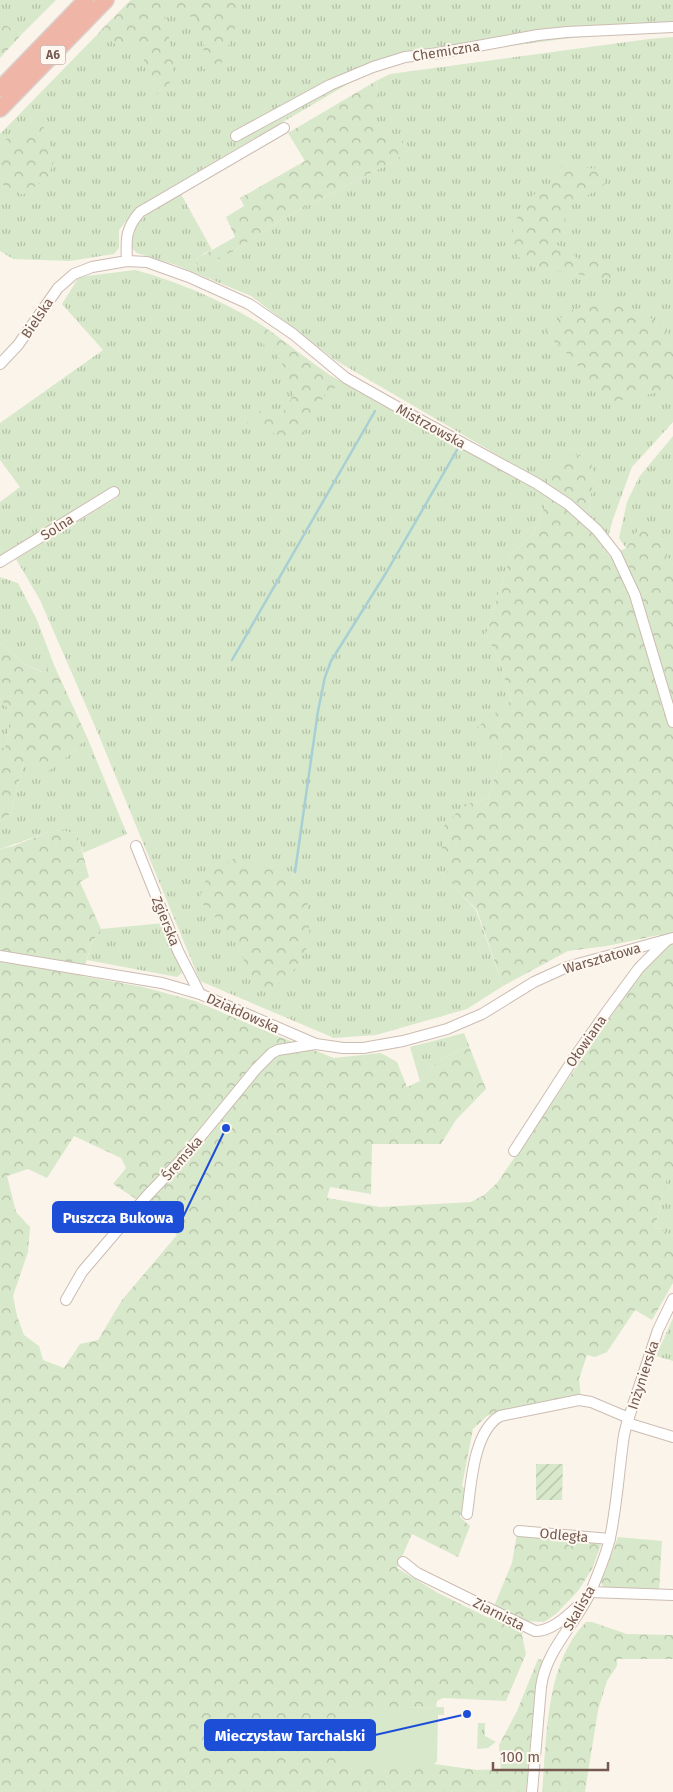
<svg xmlns="http://www.w3.org/2000/svg" width="673" height="1792" viewBox="0 0 673 1792" font-family="'Fira Sans',sans-serif">
  <style>
    .grass { fill: url(#grass-tufts) }
    .forest { fill: url(#forest-crowns); fill-rule: evenodd }
    .garden { fill: url(#garden-furrows) }
    .pitch { fill: #d8e8ca }
    .lines { fill: none; stroke-linecap: round; stroke-linejoin: round }
    .stream { stroke: #a8d0d4; stroke-width: 2.5 }
    .minor-casing { stroke: #ccbcb2; stroke-width: 12 }
    .highway-casing { stroke: #d8d1ce; stroke-width: 18 }
    .minor { stroke: #fff; stroke-width: 10 }
    .highway { stroke: #efb6a8; stroke-width: 15 }
    .labels { text-anchor: middle; stroke-width: 4; stroke-linejoin: round; paint-order: stroke }
    .shield { fill: #fef8f1; stroke: #9d8980; stroke-width: 1 }
    .shield-label { font-size: 12px; font-weight: bold; fill: #745a50 }
    .street-label { font-size: 14px; fill: #745a50; stroke: #fef8f1 }
    .leader { fill: none; stroke: #1d4ed8; stroke-width: 2 }
    .callout-dot { fill: #1d4ed8; stroke: #fef8f1; stroke-width: 2 }
    .callout { fill: #1d4ed8; stroke: #1d4ed8; stroke-width: 2 }
    .callout-label { font-size: 15px; text-anchor: middle; font-weight: bold; fill: #fff }
  </style>
  <defs>
    <pattern id="grass-tufts" width="24" height="20" patternUnits="userSpaceOnUse" patternTransform="scale(1.25)"><rect width="24" height="20" fill="#d8e8ca"/><path d="M3 7l-1-3M5 7V3M7 7l1-3M15 17l-1-3M17 17v-4M19 17l1-3" fill="none" stroke="#b4bfa6"/></pattern>
    <pattern id="forest-crowns" width="20" height="18" patternUnits="userSpaceOnUse" patternTransform="scale(1.25)"><rect width="20" height="18" fill="#d8e8ca"/><path d="M2 6a3 3 0 1 1 6 0M12 15a3 3 0 1 1 6 0" fill="none" stroke="#b4bfa6"/></pattern>
    <pattern id="garden-furrows" width="10" height="10" patternUnits="userSpaceOnUse" patternTransform="scale(1.25)"><rect width="10" height="10" fill="#d8e8ca"/><path d="M-1 1l2-2M0 10L10 0M9 11l2-2" fill="none" stroke="#b4bfa6"/></pattern>
  </defs>
  <rect width="100%" height="100%" fill="#fbf4eb"/>
  <g class="grass">
    <path d="M0,0h56l-34,34 -22,-12z"/>
    <path d="M131,0h542v28l-110,11 -179,24 -247,144 -18,23v18l-5,6 -45,7 -56,-2 -13,-8v-117z"/>
    <path d="M673,37v385l-41,45 -19,52 -5,18 -18,-20 -1,-13 6,-29 -47,2 -1,7 -212,-124 -84,-64 -75,-31 -39,-12 -6,-6 -1,-13 14,-17 37,-23 31,56 -7,3 -9,7 38,-9 50,-33 112,-58 14,-12 -28,-13 -11,-12 2,-16 5,-7 -2,-19 14,-7 259,-35z"/>
    <path d="M135,270c44,12 86,30 125,54 25,16 47,38 73,53 70,42 143,77 213,118l-2,14 -12,26 -21,19 -25,80 15,31 10,36 -8,49 -15,49 -23,5 -11,83 22,23 27,76 -36,23 -91,26 -42,3 -134,-57 -103,-250 -57,-131 -24,-41 102,-62 -4,-9 -114,67v-53l20,-15 -20,-27v-37l103,-73 -41,-46 17,-27z"/>
    <path d="M673,436v129l-34,-36 -13,19 -7,-10 8,-36 12,-25z"/>
    <path d="M0,577l18,6 19,37 17,45 -12,7 -19,-9 -23,-21z"/>
    <path d="M0,698l9,12v20l-4,19 -5,-1z"/>
    <path d="M87,737l40,97 -44,19 -6,-20 -22,-3 -55,19v-27l11,-9 13,-52 46,-6z"/>
    <path d="M164,923l19,49 -6,5 -90,-17 5,-18 9,-13z"/>
    <path d="M464,1033l5,13 -31,15 -18,20 -10,-34z"/>
    <path d="M673,1170v66l-18,-9 13,-54z"/>
    <path d="M673,1318v43l-17,-5z"/>
    <path d="M478,1723h7v13l11,6 -8,6 -11,1z"/>
  </g>
  <g class="forest">
    <path d="M131,0h110c-1,23 -14,46 -21,68l-17,1 1,-30 -5,-21 -34,-6c0,26 23,66 -7,82l-9,-5 -7,-39 -27,-6 -16,-12z"/>
    <path d="M0,22l22,12 -22,24z"/>
    <path d="M376,81l2,19 -5,7 -1,16 10,12 13,-1 15,14 -14,12 -112,58 -50,33 -34,15 -2,-1 -2,-2 2,-5 37,-21 -9,-20 18,-11 -4,-8 65,-37 -17,-28z"/>
    <path d="M43,126l12,32 -7,19 -25,18 -23,-12v-29l6,-15z"/>
    <path d="M552,166l53,3v15l-26,17 -17,8 5,16 -11,19 24,16 22,-1 13,10 3,12 -93,-16 -16,-21 13,-41 30,-21z"/>
    <path d="M608,300l14,1 18,12 21,10 12,16v50l-50,11 -21,2 -29,-43 -29,-27 25,-21z"/>
    <path d="M261,325l70,51 12,7 -18,11 -16,32 -12,16 -50,-19 12,-12 22,5 13,-22 -8,-24 -10,-16 -16,-12z"/>
    <path d="M575,454l15,6 5,15 -6,29 2,27 19,26 16,-9 13,-19 14,5 20,31v605l-5,4 -13,53 18,9v47l-21,37 -17,-10 -28,42 -12,5 -8,-2 -8,24 2,18h-14l-67,14 -13,5 -14,13 -11,57 5,5 -7,26 10,9 -12,31 -46,-23 -15,34 41,25 51,25 23,-55 5,-30 85,9 -10,27 -14,22 -22,23 -12,8 -18,-1 -4,14 4,19 -20,47 -63,-3 -6,3 -1,6 -87,2 81,59 4,-4 43,6 24,-1 -2,-24 18,-34 21,-52 5,1 -8,31 -9,101h-526v-943l13,-3 41,-16 23,3 12,44 -9,5 21,47 -9,13 -10,34 61,11 52,14 80,34 59,23 47,-5 16,9 10,25 13,-6 18,-20 31,-15 17,43 -30,31 -15,24h-69l-1,50 -41,-7 -3,11 53,9 91,-5 13,-7 13,-12 145,-212 16,-19 1,-17 -52,11 -39,5 -65,35 -26,-76 -23,-23 -11,-25 -2,-33 24,-25 23,-5 15,-49 -27,-22 35,-27 -10,-36 -15,-31 25,-80 21,-19 12,-26 4,-32 4,-11zM74,1136l47,22 5,10 -13,16 32,21 32,30 -55,65 -24,40 -18,4 -16,24 -21,-8 -4,-14 -15,-11 -7,-19 -4,-20 15,-44 2,-25 -14,-15 -9,-36 21,-7 19,9z"/>
    <path d="M0,642l23,21 18,9 13,-7 33,72 -17,18 -23,17 -23,-11 -13,52 -11,9v-74h5l4,-18v-20l-9,-12z"/>
    <path d="M237,857l37,14 24,5 9,19 3,47 -15,27 -25,23 -21,-19 -14,-35 -36,-38 9,-27z"/>
    <path d="M618,1537l44,4 -3,49 -56,-3 -2,-5z"/>
    <path d="M586,1622h6l35,12 46,1v24h-56v7l-10,15 -9,29 -13,82h-43c5,-54 3,-129 44,-170z"/>
  </g>
  <path class="garden" d="M536,1464h27l-1,36h-26z"/>
  <path class="pitch" d="M444,1707v8h-6l-1,46 -7,7 -82,1 1,-61z"/>
  <g class="lines">
    <g class="stream">
      <path d="M232,660l143,-249"/>
      <path d="M295,872l23,-161 7,-34 6,-16 55,-88 71,-123"/>
    </g>
    <g class="minor-casing">
      <g id="minor">
        <path d="M236,136l94,-51 43,-18 32,-10 34,-4 99,-18 29,-3 106,-5"/>
        <path d="M127,261c-1,-21 -2,-32 13,-49l144,-84"/>
        <path d="M0,364l18,-19 40,-57 16,-14 18,-7 35,-6 20,1 42,15 60,27 44,30 53,44 78,44 112,61 32,21 29,26 19,24 19,41 38,127"/>
        <path d="M0,562l114,-70"/>
        <path d="M136,846l42,105 22,43"/>
        <path d="M0,956l162,27 38,11 116,50 27,4h20l40,-7 44,-12 35,-15 52,-32 33,-15 106,-29"/>
        <path d="M514,1151l62,-96 32,-45 31,-42 28,-28"/>
        <path d="M66,1300l16,-28 63,-74 38,-40 73,-89 16,-16 6,-3 37,-6"/>
        <path d="M627,1423l46,14"/>
        <path d="M467,1514c4,-29 6,-82 33,-98l79,-16 12,2 38,16"/>
        <path d="M519,1531l91,8"/>
        <path d="M403,1562l14,11 118,58c15,1 31,-14 42,-24"/>
        <path d="M590,1592l83,3"/>
        <path d="M532,1792l9,-105c5,-38 36,-64 51,-98 6,-16 14,-33 18,-51 7,-33 9,-69 14,-103l3,-12 31,-93 15,-31"/>
      </g>
    </g>
    <g class="highway-casing">
      <g id="highway">
        <path d="M0,89l86,-89"/>
        <path d="M0,109l106,-109"/>
      </g>
    </g>
    <use href="#minor" class="minor"/>
    <use href="#highway" class="highway"/>
  </g>
  <g class="labels">
    <rect class="shield" x="40.5" y="45.5" width="25" height="19" rx="4"/>
    <g class="shield-label">
      <text x="53" y="59">A6</text>
    </g>
    <g class="street-label">
      <text transform="translate(446 51) rotate(-9)" y="5">Chemiczna</text>
      <text transform="translate(37 318) rotate(-56)" y="5">Bielska</text>
      <text transform="translate(431 426) rotate(29)" y="5">Mistrzowska</text>
      <text transform="translate(57 527) rotate(-32)" y="5">Solna</text>
      <text transform="translate(166 921) rotate(68)" y="5">Zgierska</text>
      <text transform="translate(602 958) rotate(-16)" y="5">Warsztatowa</text>
      <text transform="translate(243 1013) rotate(24)" y="5">Działdowska</text>
      <text transform="translate(586 1041) rotate(-55)" y="5">Ołowiana</text>
      <text transform="translate(182 1158) rotate(-49)" y="5">Śremska</text>
      <text transform="translate(643 1375) rotate(-72)" y="5">Inżynierska</text>
      <text transform="translate(564 1535) rotate(5)" y="5">Odległa</text>
      <text transform="translate(579 1608) rotate(-60)" y="5">Skalista</text>
      <text transform="translate(499 1614) rotate(27)" y="5">Ziarnista</text>
    </g>
  </g>
  <path class="leader" d="M226 1128L183 1217M467 1714L375 1735"/>
  <g class="callout-dot">
    <circle cx="226" cy="1128" r="5"/>
    <circle cx="467" cy="1714" r="5"/>
  </g>
  <g class="callout">
    <rect x="53" y="1202" width="130" height="30" rx="5"/>
    <rect x="205" y="1720" width="170" height="30" rx="5"/>
  </g>
  <g class="callout-label">
    <text x="118" y="1223">Puszcza Bukowa</text>
    <text x="290" y="1741">Mieczysław Tarchalski</text>
  </g>
  <path d="M493 1762v8h115v-8" fill="none" stroke="#745a50" stroke-width="2.5"/>
  <text x="500" y="1762" font-size="15" fill="#745a50" stroke="#fef8f1" stroke-width="4" paint-order="stroke">100 m</text>
</svg>
